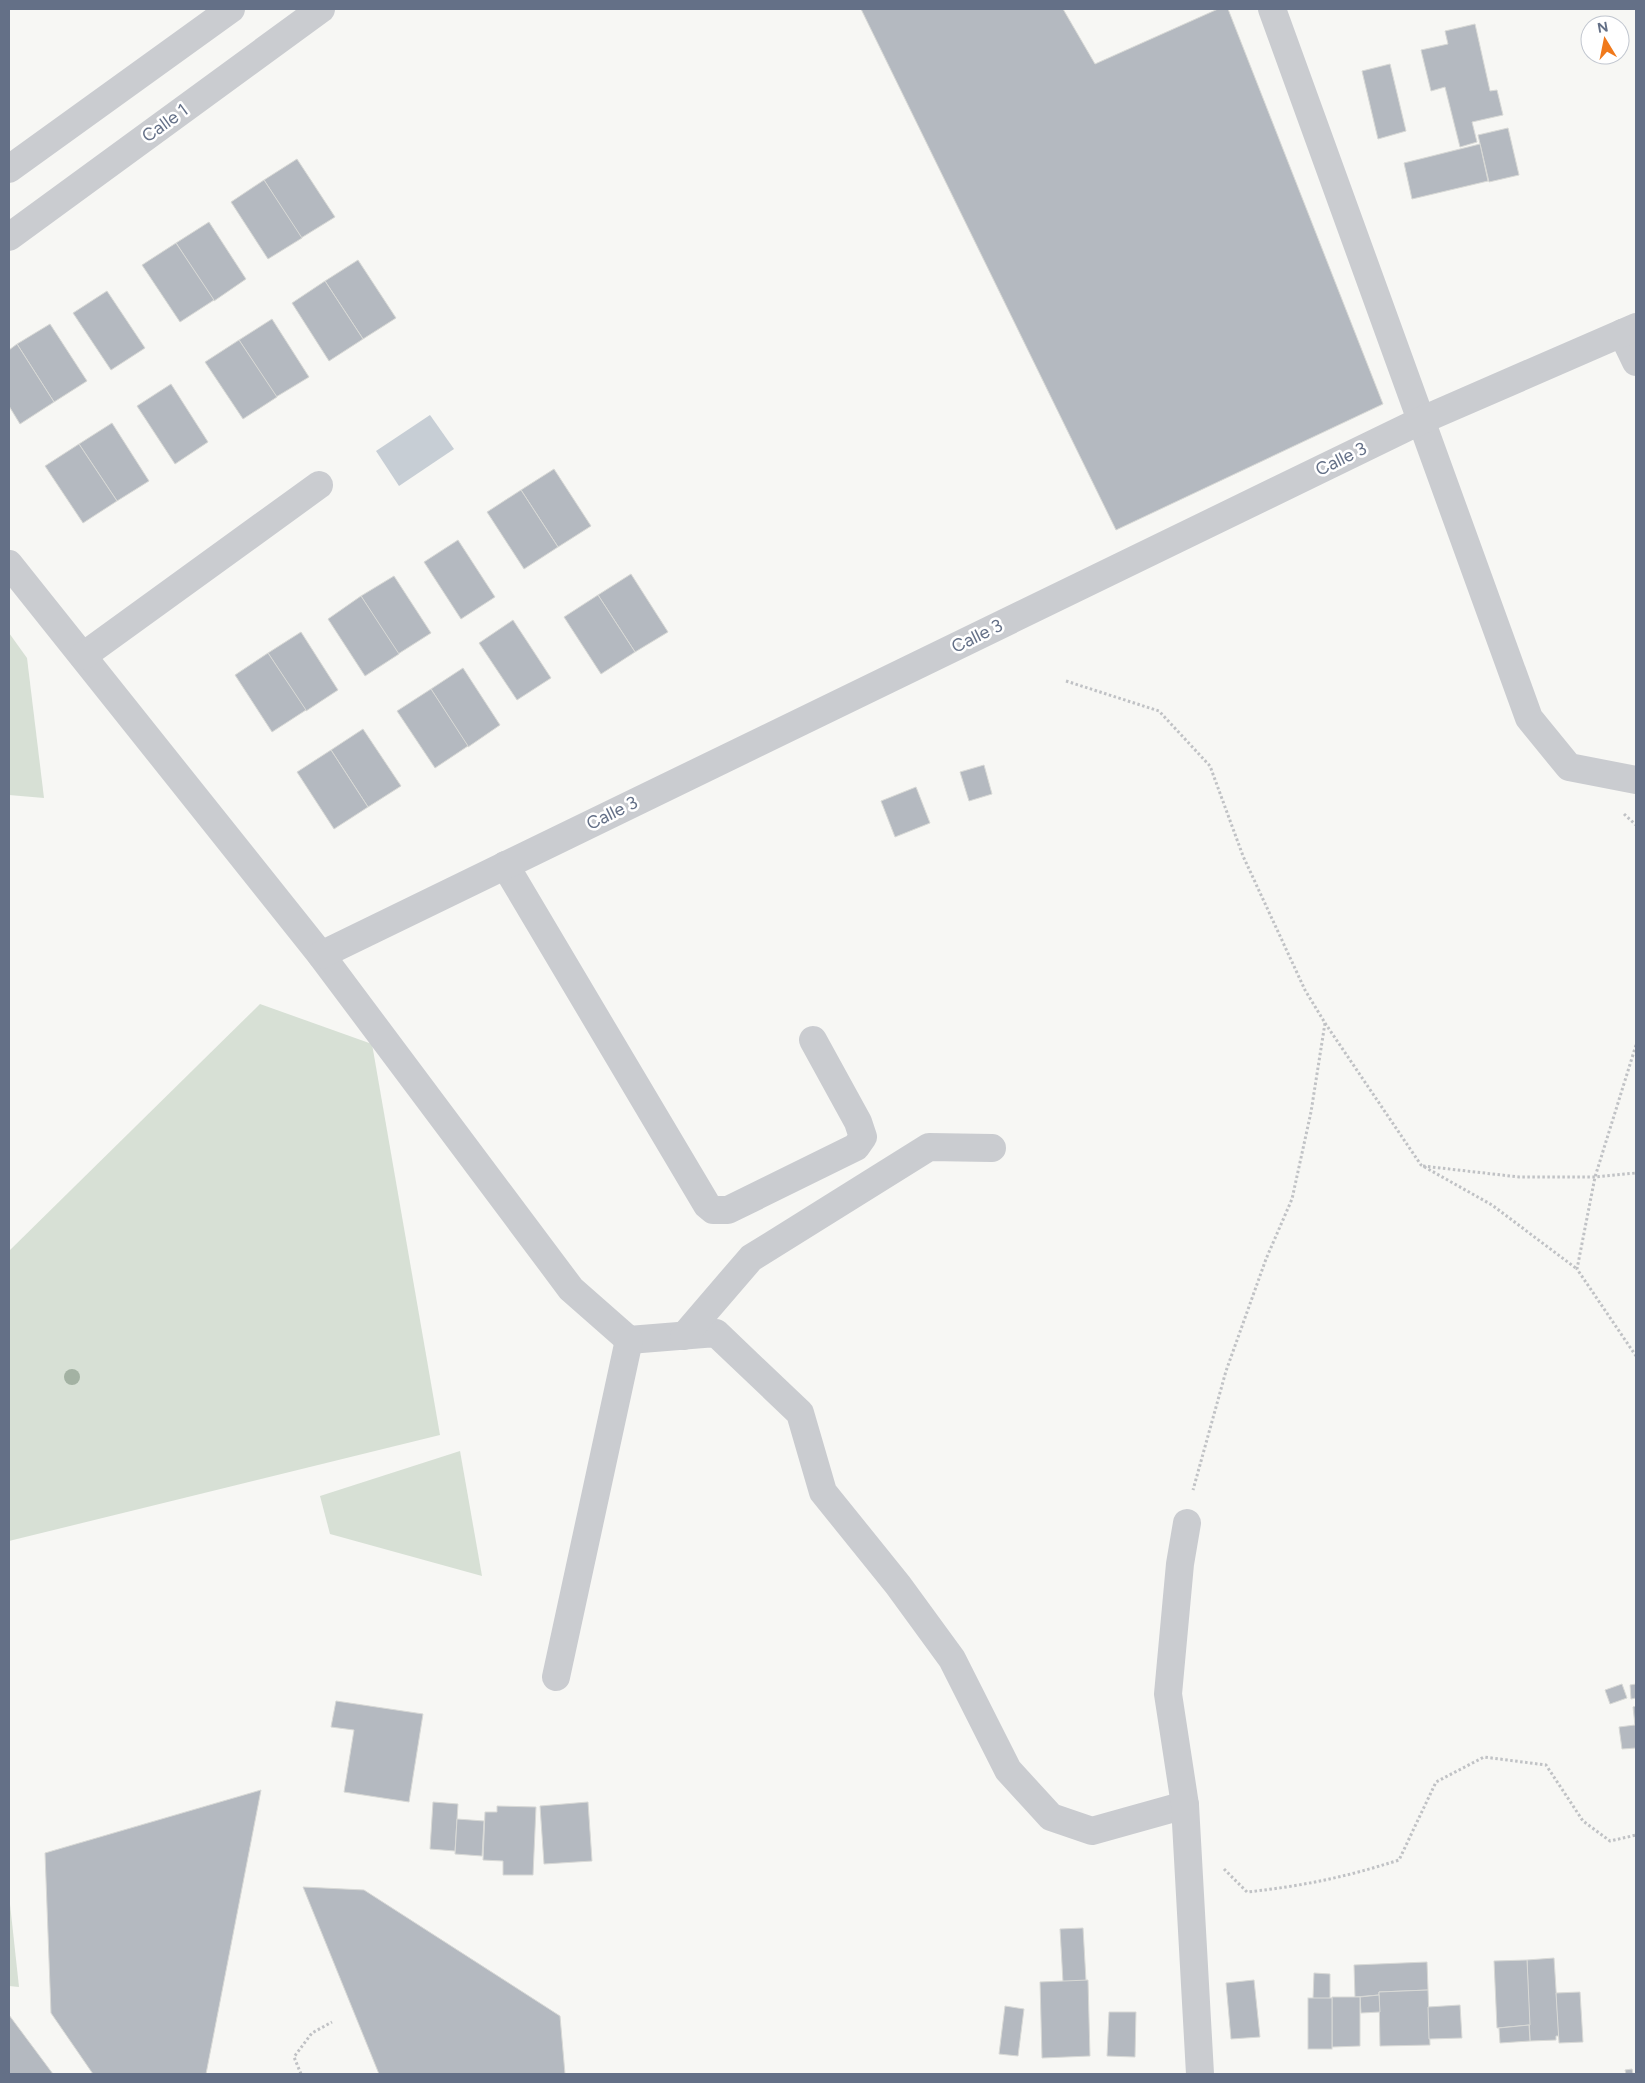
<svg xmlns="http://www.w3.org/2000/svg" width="1645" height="2083" viewBox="0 0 1645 2083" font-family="Figtree,sans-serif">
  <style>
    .green { fill: #d7e0d5 }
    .water { fill: #c7ced5 }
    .building { fill: #b4b9c0; stroke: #d8d9d6 }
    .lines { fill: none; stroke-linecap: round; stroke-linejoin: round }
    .path { stroke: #c0c2c5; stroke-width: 3; stroke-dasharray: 2.5 2.5; stroke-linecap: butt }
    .minor { stroke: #caccd0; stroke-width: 28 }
    .tree { fill: #a3b2a3 }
    .labels { text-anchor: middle; stroke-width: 5; stroke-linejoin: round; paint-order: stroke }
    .street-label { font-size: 18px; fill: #647087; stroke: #fff }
  </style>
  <rect width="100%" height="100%" fill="#f7f7f4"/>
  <g class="green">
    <path d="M9,633l18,25 17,140 -35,-3z"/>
    <path d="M260,1004l112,40 68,391 -431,106v-290z"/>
    <path d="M460,1451l22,125 -152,-42 -10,-38z"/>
    <path d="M9,1895l10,92 -10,-1z"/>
  </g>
  <path class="water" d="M430,415l24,34 -55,37 -23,-35z"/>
  <g class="building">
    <path d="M861,9h202l32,55 123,-55h10l155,395 -267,126z"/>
    <path d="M1475,24l15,67 7,-1 6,25 -31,7 5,20 -17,5 -15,-60 -14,4 -10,-41 27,-6 -3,-13z"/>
    <path d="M1390,64l16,67 -28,8 -16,-68z"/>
    <path d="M1508,128l11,47 -30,7 -11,-47z"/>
    <path d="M1480,144l8,37 -76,18 -8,-36z"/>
    <path d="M297,159l38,58 -34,21 -37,-58z"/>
    <path d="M264,180l38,58 -34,21 -37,-57z"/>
    <path d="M209,222l37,57 -32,22 -38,-58z"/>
    <path d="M176,243l38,57 -34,22 -38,-57z"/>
    <path d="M358,260l38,58 -33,21 -38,-58z"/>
    <path d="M325,281l38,58 -34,22 -37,-58z"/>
    <path d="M107,291l38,57 -34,22 -38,-57z"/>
    <path d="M272,319l37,58 -33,20 -37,-57z"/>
    <path d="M50,324l37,57 -33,21 -37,-58z"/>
    <path d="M239,340l38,57 -34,22 -38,-57z"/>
    <path d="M17,344l37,58 -34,22 -11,-18v-56z"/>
    <path d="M171,384l37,58 -33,22 -38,-58z"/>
    <path d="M112,423l37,58 -32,20 -38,-57z"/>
    <path d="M79,444l38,57 -34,22 -38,-57z"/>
    <path d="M554,469l37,57 -33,21 -37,-57z"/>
    <path d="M521,490l37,57 -34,22 -37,-57z"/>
    <path d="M458,540l37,57 -34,22 -37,-57z"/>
    <path d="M631,574l37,58 -33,20 -37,-57z"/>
    <path d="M394,576l37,57 -33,21 -37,-58z"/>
    <path d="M598,595l37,57 -34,22 -37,-57z"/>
    <path d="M361,596l38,58 -34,22 -37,-57z"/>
    <path d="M513,620l38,58 -34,22 -38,-57z"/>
    <path d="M301,632l37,58 -32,21 -38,-58z"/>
    <path d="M268,653l38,57 -34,22 -37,-57z"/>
    <path d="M463,668l37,57 -32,22 -37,-58z"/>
    <path d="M431,689l37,57 -33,22 -38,-57z"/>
    <path d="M363,729l38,57 -33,21 -37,-57z"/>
    <path d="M331,750l37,57 -34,22 -37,-57z"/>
    <path d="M984,765l8,29 -23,7 -9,-29z"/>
    <path d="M916,787l14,36 -35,14 -14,-36z"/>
    <path d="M1622,1684l5,14 -17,6 -5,-14z"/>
    <path d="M1636,1684v14l-5,1 -1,-14z"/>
    <path d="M336,1701l87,13 -14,88 -65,-10 10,-62 -23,-3z"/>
    <path d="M1636,1706v42l-14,1 -3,-22 16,-2 -2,-18z"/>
    <path d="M261,1790l-55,284h-113l-42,-61 -6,-160z"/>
    <path d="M433,1802l25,2 -3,47 -25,-2z"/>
    <path d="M588,1802l4,59 -48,3 -4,-58z"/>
    <path d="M497,1806l39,1 -3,68h-30v-14l-20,-1 2,-48h12z"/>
    <path d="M457,1819l27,2 -2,35 -27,-2z"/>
    <path d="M303,1887l61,3 196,126 5,58h-186z"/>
    <path d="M1083,1928l3,53 -23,1 -3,-53z"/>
    <path d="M1554,1958l5,78h-3v4l-26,1 -3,-81z"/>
    <path d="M1527,1960l3,65 -33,3 -3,-67z"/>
    <path d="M1427,1962l1,28 -49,2v3l-24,2 -1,-32z"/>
    <path d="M1314,1973l16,1v25h-17z"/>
    <path d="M1088,1980l2,76 -48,2 -2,-76z"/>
    <path d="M1254,1980l6,57 -29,2 -5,-56z"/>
    <path d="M1428,1990l2,55 -50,1 -1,-54z"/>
    <path d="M1580,1992l3,50 -24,1 -3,-50z"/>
    <path d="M1379,1995l1,17 -19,1 -1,-16z"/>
    <path d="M1332,1997h28v49l-28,1z"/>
    <rect x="1308" y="1998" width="24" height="51"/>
    <path d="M1460,2005l2,33 -33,1 -1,-32z"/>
    <path d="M1005,2006l19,3 -6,47 -19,-2z"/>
    <path d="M1109,2012h27l-1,45 -28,-1z"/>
    <path d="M9,2015l44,59h-44z"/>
    <path d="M1529,2025l1,16 -30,2 -1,-15z"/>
    <path d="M1632,2069l1,5h-7l-1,-4z"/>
  </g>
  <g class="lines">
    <g class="path">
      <path d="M1066,681l93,30 51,55 33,90 62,134 20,33 -14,89 -19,87 -26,60 -40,112 -33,119"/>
      <path d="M1624,814l12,11"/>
      <path d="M1325,1023l96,142 71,40 85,64"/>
      <path d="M1636,1045l-41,132 -18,92 59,87"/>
      <path d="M1423,1166l96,11h76l41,-4"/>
      <path d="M1224,1869l23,23c56,-6 99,-15 152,-32l37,-78 48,-25 62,8 37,56 27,20 26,-6"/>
      <path d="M301,2074l-7,-17 18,-24 20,-11"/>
    </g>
    <g class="minor">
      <path d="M1272,9l257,709 40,49 67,13"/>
      <path d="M9,169l222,-160"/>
      <path d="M9,237l312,-228"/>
      <path d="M1622,333l14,29"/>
      <path d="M9,564l312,391 250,334 58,51 87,-7 84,80 23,79 75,93 54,74 56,111 43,47 41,14 93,-26"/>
      <path d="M83,656l236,-171"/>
      <path d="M505,865l202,340 6,5h15l128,-63 7,-10 -5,-15 -45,-82"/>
      <path d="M321,955l1099,-534 216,-94"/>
      <path d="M684,1336l67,-78 178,-111 63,1"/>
      <path d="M1187,1523l-7,41 -12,130 17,111 15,269"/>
      <path d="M556,1677l73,-337"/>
    </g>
  </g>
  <circle class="tree" cx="72" cy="1377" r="8"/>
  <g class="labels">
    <g class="street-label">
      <text transform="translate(165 123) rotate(-36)" y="6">Calle 1</text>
      <text transform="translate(1341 459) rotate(-26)" y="6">Calle 3</text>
      <text transform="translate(977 636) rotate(-26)" y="6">Calle 3</text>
      <text transform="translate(612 813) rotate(-26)" y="6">Calle 3</text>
    </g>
  </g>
  <rect width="1645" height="2083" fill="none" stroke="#647087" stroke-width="20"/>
  <g transform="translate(1605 40) rotate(350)"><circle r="24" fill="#ffffff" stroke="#c1c6cf"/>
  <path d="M0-4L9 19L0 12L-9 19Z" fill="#f0791b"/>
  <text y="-8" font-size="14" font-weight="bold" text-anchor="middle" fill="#647087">N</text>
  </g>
</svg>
